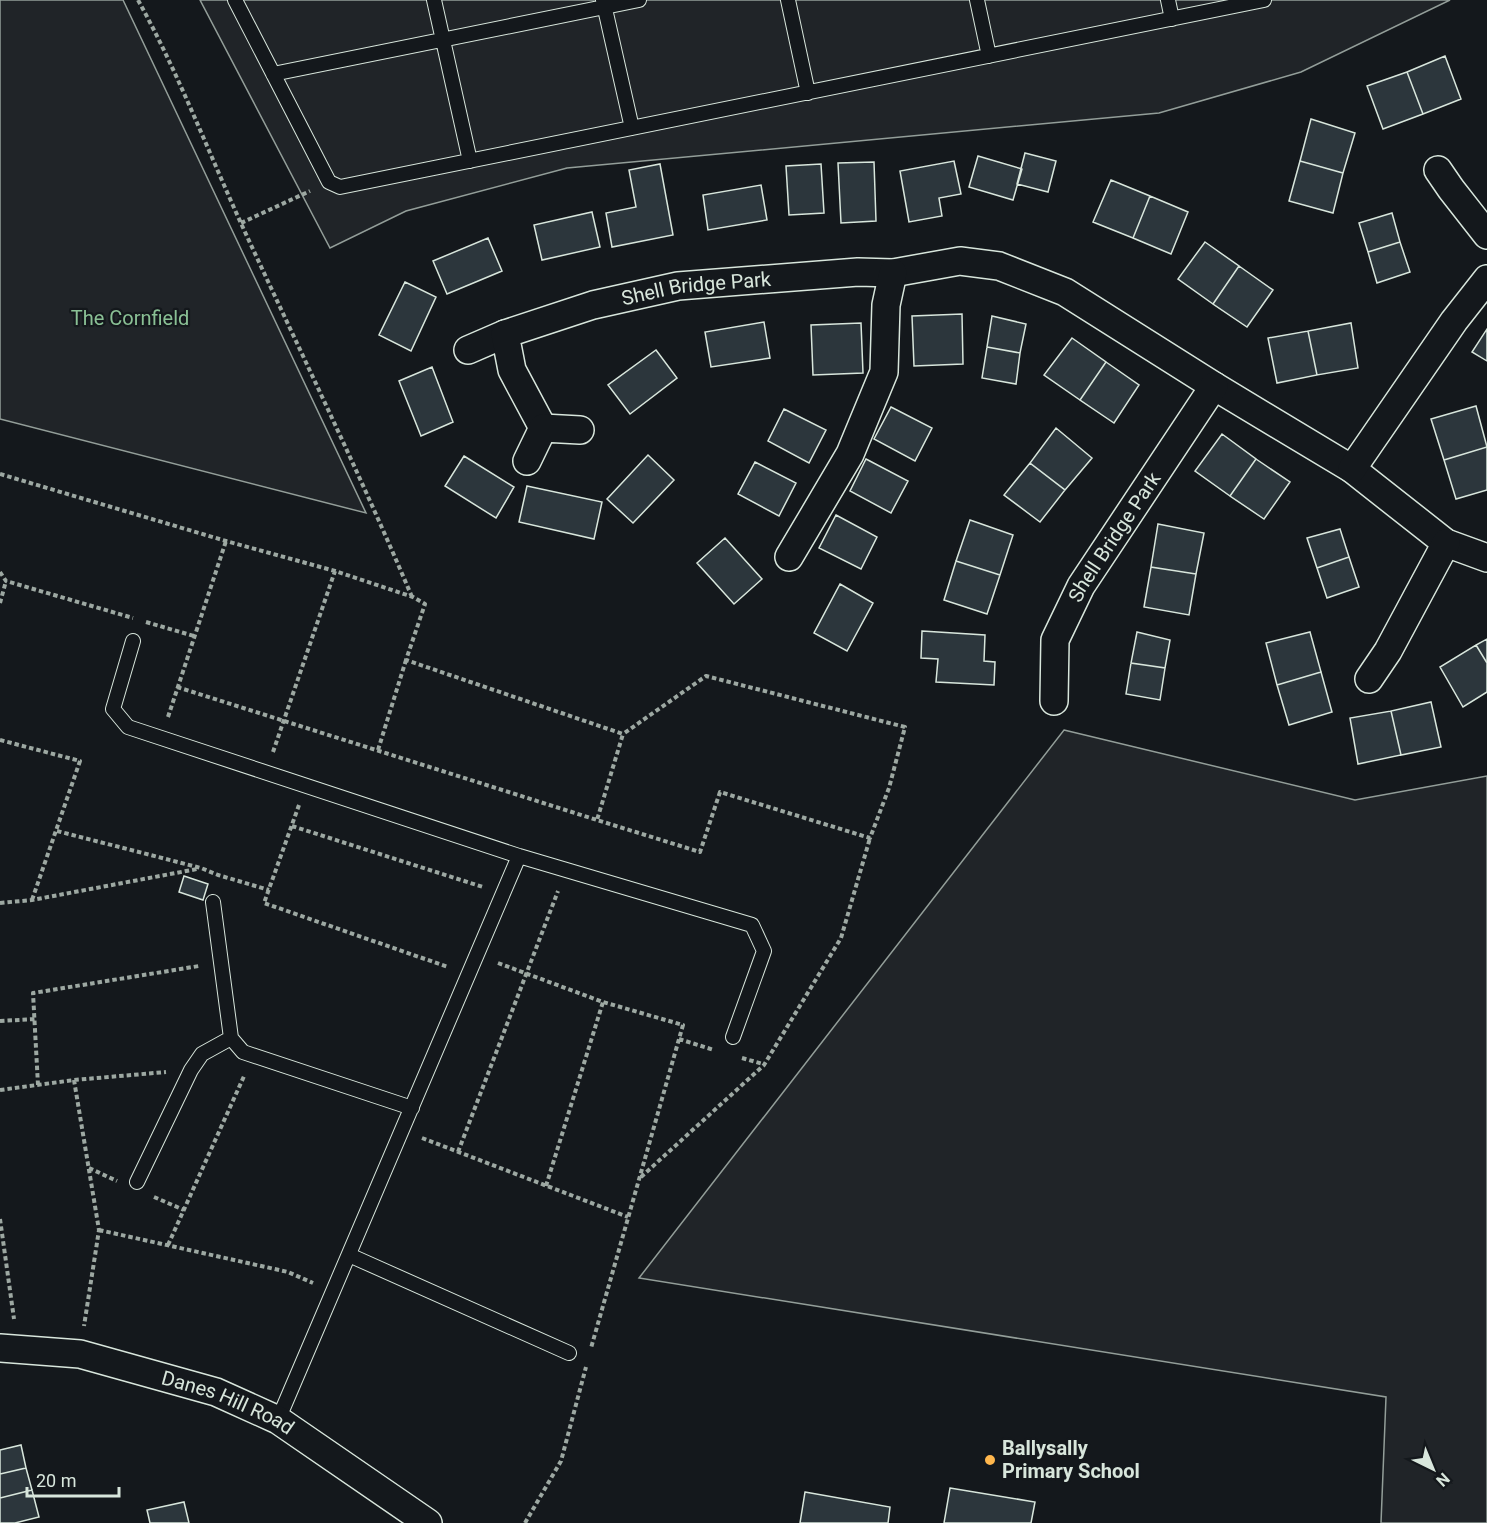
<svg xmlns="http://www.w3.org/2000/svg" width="1487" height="1523" font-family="Roboto,sans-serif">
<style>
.green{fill:#202428;stroke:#939e99;stroke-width:1.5}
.building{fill:#2c363c;stroke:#d8e6dc;stroke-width:1.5}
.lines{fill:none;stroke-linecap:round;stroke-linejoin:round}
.lane-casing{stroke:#d8e6dc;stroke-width:16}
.street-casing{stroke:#d8e6dc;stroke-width:30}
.path{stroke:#9da8a2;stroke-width:4;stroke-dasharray:4.5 3;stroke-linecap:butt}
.lane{stroke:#14181c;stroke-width:14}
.street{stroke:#14181c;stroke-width:27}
.poi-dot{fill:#ffb74d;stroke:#14181c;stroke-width:2}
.labels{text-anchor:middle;stroke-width:4.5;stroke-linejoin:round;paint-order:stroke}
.street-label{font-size:20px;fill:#d8e6dc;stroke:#14181c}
.park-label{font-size:20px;fill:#8ac095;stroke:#14181c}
.poi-label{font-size:20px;font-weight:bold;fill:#d8e6dc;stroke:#14181c;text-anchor:start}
</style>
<rect width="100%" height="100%" fill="#14181c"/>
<path class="green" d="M0,0h123l243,513 -366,-94z
M200,0h1250l-149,72 -142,41 -592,55 -161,43 -76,37z
M1064,730l291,70 132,-24v747h-106l5,-126 -747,-119z"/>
<path class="building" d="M1445,56l16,43 -38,15 -16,-42z
M1407,72l16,42 -40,15 -16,-43z
M1311,119l44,14 -12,40 -43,-12z
M1025,153l31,8 -8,31 -31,-8z
M978,156l44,13 -9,31 -44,-13z
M954,161l7,33 -22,4 3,18 -33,6 -9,-51z
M1300,161l43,12 -10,40 -44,-12z
M874,162l2,59 -35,2 -3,-60z
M660,164l13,71 -61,12 -6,-34 30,-6 -7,-37z
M821,164l3,49 -35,2 -3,-49z
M1111,180l39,16 -17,42 -40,-16z
M761,185l6,35 -59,10 -5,-35z
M1150,196l38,16 -17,42 -38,-16z
M592,212l8,35 -58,13 -8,-35z
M1392,213l8,29 -32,10 -9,-29z
M488,238l14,33 -55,23 -14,-33z
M1205,242l34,24 -26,38 -35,-25z
M1400,242l10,30 -33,11 -9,-31z
M1239,266l34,24 -26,37 -34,-23z
M405,282l31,15 -25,54 -32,-16z
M962,314l1,50 -49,2 -2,-50z
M992,316l34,8 -6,29 -33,-6z
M764,322l6,36 -59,9 -6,-35z
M861,323l2,50 -50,2 -2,-50z
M1351,323l7,45 -41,7 -9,-44z
M1487,329v32l-15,-9z
M1308,331l9,44 -40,8 -9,-45z
M1072,338l34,24 -26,38 -36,-25z
M987,347l33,6 -4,31 -34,-6z
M656,350l21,28 -47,36 -22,-29z
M1106,362l33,23 -25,38 -34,-23z
M432,367l21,55 -32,14 -22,-55z
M1476,406l11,41 -43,13 -13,-41z
M891,407l41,21 -17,33 -41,-22z
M784,409l42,21 -17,33 -41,-22z
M1056,428l36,30 -27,32 -35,-27z
M1222,434l34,25 -26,37 -35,-25z
M1487,447v43l-31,9 -12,-39z
M648,455l26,25 -41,43 -26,-24z
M464,456l50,31 -18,31 -51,-32z
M866,459l42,22 -17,32 -41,-22z
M1256,459l34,23 -26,37 -34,-23z
M755,462l41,21 -17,33 -41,-22z
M1030,463l35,27 -25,32 -36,-27z
M527,486l75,16 -8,37 -75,-17z
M836,515l41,22 -16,32 -42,-21z
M970,520l43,15 -13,40 -44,-14z
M1158,524l46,9 -8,41 -45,-7z
M1340,529l9,28 -32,11 -10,-30z
M725,538l37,41 -28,25 -37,-41z
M1349,557l10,30 -32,11 -10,-30z
M956,561l44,14 -13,39 -43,-14z
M1151,567l45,7 -7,41 -45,-8z
M840,584l33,19 -26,48 -33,-18z
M922,631l63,4 -1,26 11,1 -1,23 -58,-3 2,-23 -17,-1z
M1137,632l33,8 -5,28 -34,-5z
M1310,632l11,40 -44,13 -11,-42z
M1487,639v24l-11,-18z
M1476,645l11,18v29l-24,15 -23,-40z
M1131,663l34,5 -5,32 -34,-6z
M1321,672l11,40 -43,13 -12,-40z
M1431,702l10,45 -40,8 -10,-44z
M1391,711l10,44 -43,9 -8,-46z
M184,876l24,8 -5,16 -24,-8z
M21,1445l5,23 -26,6v-24z
M26,1468l6,22 -32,8v-24z
M950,1488l85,14 -4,21h-87z
M32,1490l7,27 -24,6h-15v-25z
M805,1492l85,15 -2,16h-88z
M184,1502l5,21h-39l-3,-13z"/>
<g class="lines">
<g class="lane-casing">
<path id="lane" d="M235,0l94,182 11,5 924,-187
M434,0l36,161
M603,0l29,128
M788,0l20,93
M977,0l12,56
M1168,0l4,19
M273,74l366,-74
M133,641l-20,68 15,18 391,129 233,69 12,26 -31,86
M213,902l18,136 12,14 169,56
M137,1182l54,-112 11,-16 29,-16
M349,1255l220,98
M278,1420l241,-564"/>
</g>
<g class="street-casing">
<g id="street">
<path d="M1438,170l13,19 36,46"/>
<path d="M468,350l37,-16"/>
<path id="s1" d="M543,428l-31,-58 -7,-36 88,-29 85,-19 180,-14 35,1 67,-12 39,5 66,26 149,94 138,83 94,74 41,15"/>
<path d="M527,461l16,-33 37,2"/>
<path d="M1352,469l102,-148 33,-42"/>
<path d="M789,557l61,-103 34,-82 2,-67 7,-32"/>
<path d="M1369,679l19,-28 58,-108"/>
<path id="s2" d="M1054,701l1,-61 26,-54 133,-200"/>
<path id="s3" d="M0,1348l80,6 136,38 62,28 150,103"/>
</g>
</g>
<path class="path" d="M138,0c41,74 71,154 107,232 56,121 115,242 167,365
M241,223l69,-32
M0,474l226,67 109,30 78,26 12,7 -19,56 217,74 -26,86 103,32 20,-60 150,46 19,-50 16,-61 -199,-51 -83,58
M0,572l6,9 127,37
M0,603l6,-22
M146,622l48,14
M177,687l420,133
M168,717l58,-176
M0,740l80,21 -48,139
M378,750l28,-90
M273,752l62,-181
M299,805l-35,98 184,64
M292,826l191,61
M57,831l144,37 17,7 51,15
M0,903l32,-3 165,-31
M498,963l105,39 80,23 -92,323
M0,1021l35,-2
M679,1039l35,11
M742,1058l21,6
M74,1080l25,150 -15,96
M38,1085l-5,-92 166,-27
M0,1090l74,-10 92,-8
M422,1138l206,79
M458,1152l100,-261
M89,1168l28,13
M641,1177l123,-112 77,-127 29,-100
M546,1186l57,-184
M154,1197l30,13
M0,1219l14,100
M99,1230l189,42 25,11
M168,1245l77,-171
M525,1523l36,-62 25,-94"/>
<use href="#lane" class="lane"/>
<use href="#street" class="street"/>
</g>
<circle class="poi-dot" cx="990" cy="1460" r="6"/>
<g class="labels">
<g class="street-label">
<text dy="7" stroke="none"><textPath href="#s1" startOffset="300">Shell Bridge Park</textPath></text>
<text dy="7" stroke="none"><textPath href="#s2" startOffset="180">Shell Bridge Park</textPath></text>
<text dy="7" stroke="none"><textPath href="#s3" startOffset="236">Danes Hill Road</textPath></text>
</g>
<g class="park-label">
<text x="130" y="325">The Cornfield</text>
</g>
<g class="poi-label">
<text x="1002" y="1455">Ballysally<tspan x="1002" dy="23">Primary School</tspan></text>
</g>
</g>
<g transform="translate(1433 1469) rotate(137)" stroke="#14181c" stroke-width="4.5" paint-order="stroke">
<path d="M0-4.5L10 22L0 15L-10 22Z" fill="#d8e6dc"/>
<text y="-9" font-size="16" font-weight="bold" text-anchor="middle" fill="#d8e6dc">N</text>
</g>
<path d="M27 1487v9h92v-9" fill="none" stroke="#d8e6dc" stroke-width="3"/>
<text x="36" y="1487" font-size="18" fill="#d8e6dc" stroke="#14181c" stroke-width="4.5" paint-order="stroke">20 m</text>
</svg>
